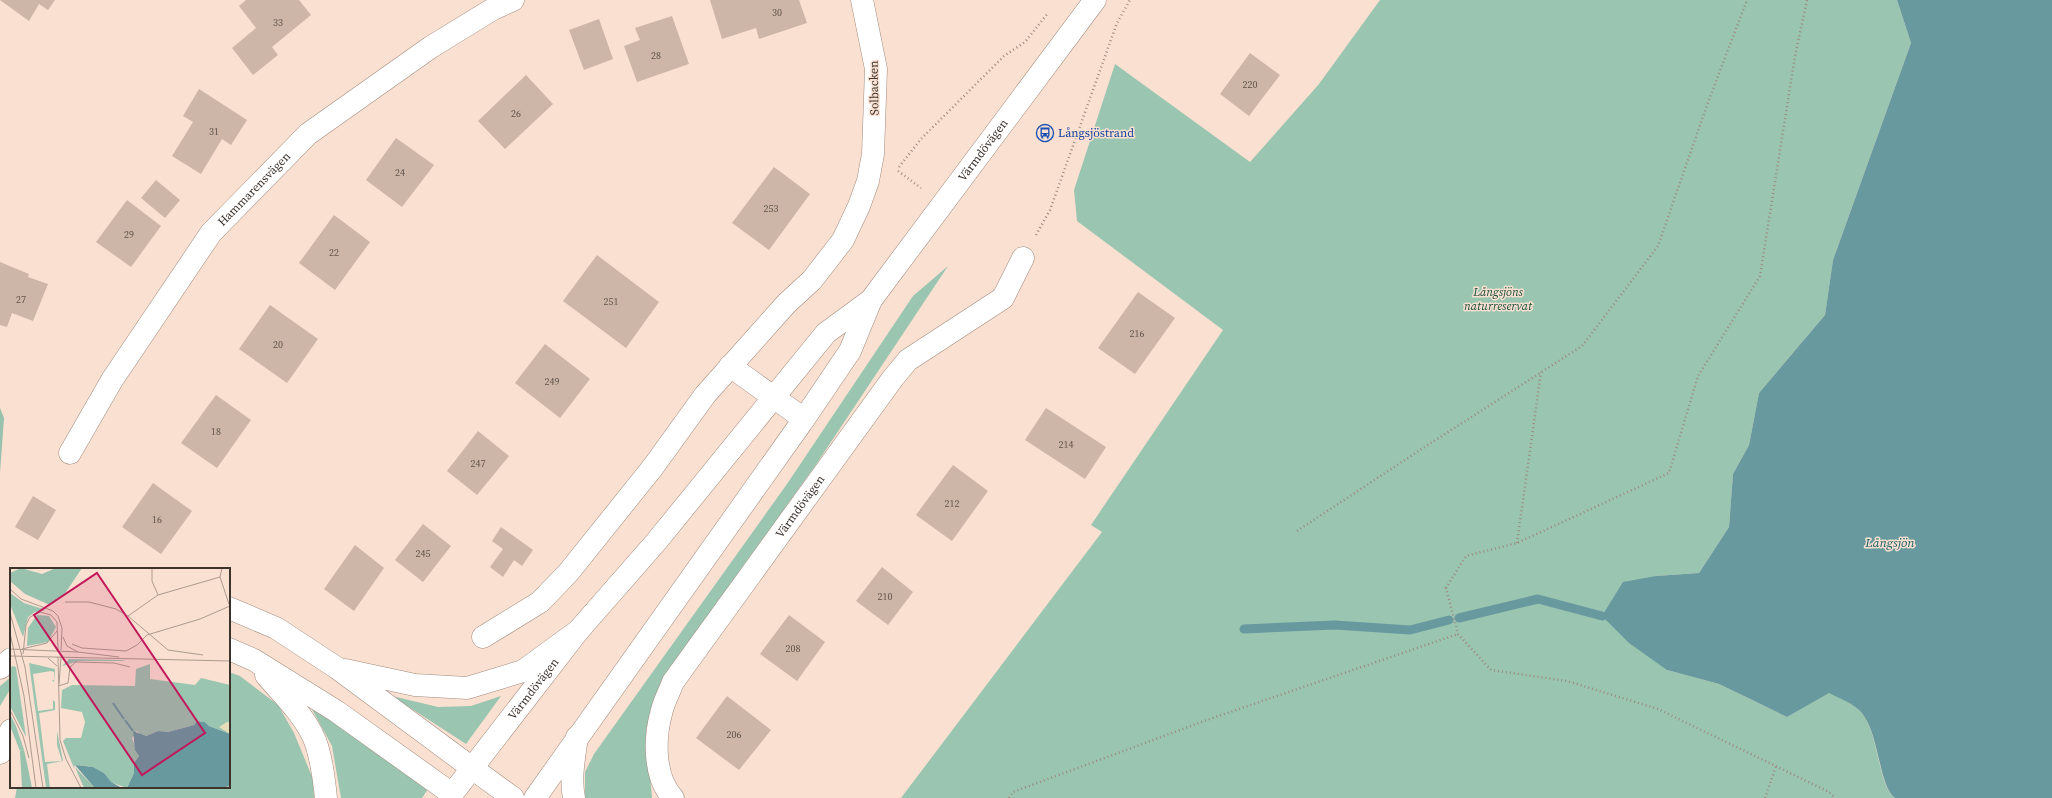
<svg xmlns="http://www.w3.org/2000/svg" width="2052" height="798" font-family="'Source Serif 4',serif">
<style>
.green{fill:#9ac5b0}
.forest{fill:#98c2ad}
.water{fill:#67999f}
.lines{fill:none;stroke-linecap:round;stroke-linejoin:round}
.stream{stroke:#67999f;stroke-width:9}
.building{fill:#cdb5a7}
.minor-casing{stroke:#a18a7d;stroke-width:23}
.secondary-casing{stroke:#a18a7d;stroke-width:23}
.motorway-casing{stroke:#a18a7d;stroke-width:23}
.path{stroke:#9c8a80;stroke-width:2.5;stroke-dasharray:1 3;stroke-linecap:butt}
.minor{stroke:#fff;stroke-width:22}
.secondary{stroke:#fff;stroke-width:22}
.motorway{stroke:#fff;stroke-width:22}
.labels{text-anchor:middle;stroke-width:3;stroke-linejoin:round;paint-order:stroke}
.number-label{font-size:10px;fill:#60544c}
.street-label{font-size:12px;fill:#3c332d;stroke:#f9e0d1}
.transit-label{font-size:12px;fill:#164399;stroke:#f9e0d1;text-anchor:start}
.park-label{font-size:12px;font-style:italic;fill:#164b37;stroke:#f9e0d1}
.water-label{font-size:13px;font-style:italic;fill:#145b62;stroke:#f9e0d1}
.inset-river{fill:none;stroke:#67999f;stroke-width:2}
.inset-road{fill:none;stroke:#ad9b8f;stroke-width:1}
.view{fill:#c2185b;fill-opacity:0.15;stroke:#c2185b;stroke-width:2}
.inset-edge{fill:none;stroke:#3c332d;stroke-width:2}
</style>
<rect width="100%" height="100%" fill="#f9e0d1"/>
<path class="green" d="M1380,0h517l14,43 -78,217 -8,55 -66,78 -10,52 -16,29 -4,53 -30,46 -43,3 11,94 52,14 68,33 42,-25c10,6 22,11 30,18 21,20 18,76 36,88h-994l201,-266 -11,-7 132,-195 -146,-109 -3,-31 41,-126 135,98 69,-78z
M948,266l-133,200 -147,205 -22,58 6,69h-67v-26l9,-18 193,-270 126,-188z
M229,672l11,4 38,29 16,28 19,46 1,19h-299l2,-11h212z
M11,677v11l-11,18v-20z
M392,696l46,11 33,-1 30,-10 -35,48z
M308,702l120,87 -6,9h-81l-9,-52z"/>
<path class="forest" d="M0,408l4,10 -4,55z"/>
<path class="water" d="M1897,0h155v798h-157c-17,-12 -15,-68 -36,-88 -8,-7 -20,-12 -30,-17l-42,24 -68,-33 -52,-14 -38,-27 -27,-27 21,-34 33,-6 43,-3 30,-46 4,-53 16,-29 10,-52 66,-78 8,-55 78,-217z"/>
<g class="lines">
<path class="stream" d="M1459,618l79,-19 64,17
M1244,629l91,-4 75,5 39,-10"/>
</g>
<path class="building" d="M0,0h55l-7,10 -9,-6 -10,17z
M246,0h53l12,15 -39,32 6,8 -25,20 -21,-27 24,-20 -17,-22z
M710,0h89l8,23 -48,16 -3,-11 -34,11z
M672,16l17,48 -52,18 -13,-36 16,-6 -5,-12z
M599,19l14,40 -29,11 -15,-40z
M1250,53l30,22 -31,41 -29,-22z
M526,75l27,29 -48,45 -27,-28z
M199,89l48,31 -16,25 -9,-6 -21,35 -29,-18 21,-34 -10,-6z
M396,138l38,27 -32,42 -36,-27z
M774,167l36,27 -41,56 -37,-27z
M156,180l24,20 -15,18 -24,-20z
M127,200l34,26 -30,41 -35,-25z
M334,215l36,27 -35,48 -36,-27z
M597,255l62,47 -33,46 -63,-47z
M0,262l29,12 -1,3 20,7 -15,37 -21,-8 -5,14 -7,-2z
M1138,292l37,26 -40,56 -37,-26z
M270,305l48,34 -31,44 -48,-34z
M545,344l45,35 -30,39 -45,-35z
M216,395l35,25 -34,48 -36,-25z
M1046,408l60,39 -21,32 -60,-39z
M478,431l31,25 -32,39 -30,-24z
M953,465l35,26 -36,50 -36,-26z
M153,483l39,28 -31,43 -39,-27z
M33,496l23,14 -18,30 -23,-13z
M423,524l28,22 -28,36 -28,-22z
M501,527l32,23 -11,16 -8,-6 -11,17 -13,-10 13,-18 -11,-8z
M355,545l29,23 -30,43 -30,-22z
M882,567l31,25 -25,33 -32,-24z
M789,615l36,27 -28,39 -37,-27z
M727,696l44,34 -32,40 -43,-32z"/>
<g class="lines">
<g class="minor-casing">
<g id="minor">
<path d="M730,366l74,53"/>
<path id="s1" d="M70,453l42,-73 99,-147 97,-99 123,-87 62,-38 20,-9"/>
<path d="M483,637l57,-35 28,-29 85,-106 52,-72 81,-91 26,-24 31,-40 16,-34 9,-25 5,-27 3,-85 -14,-69"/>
<path d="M574,798c-4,-20 0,-40 3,-61"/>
<path id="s2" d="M673,798c-19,-20 -19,-58 -12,-84 2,-11 8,-21 12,-32l220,-304 15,-18 95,-62 20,-40"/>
</g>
</g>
<g class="secondary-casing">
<g id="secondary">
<path d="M472,768l41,30"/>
<path id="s3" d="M449,798l129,-167 78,-89 170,-209 45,-33"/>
<path id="s4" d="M535,798l269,-379 46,-68 21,-51 224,-300"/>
</g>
</g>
<g class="motorway-casing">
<path id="motorway" d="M229,608l47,20 61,40 135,100
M229,649l25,11 82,51 116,83
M0,668l11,-9
M345,670l70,15 52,3 56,-17 55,-40
M266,675c16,19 35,37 46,59 9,17 12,45 14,64
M0,753l11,-23"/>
</g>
<path class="path" d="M1807,0l-12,56 -35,220 -62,100 -29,97 -152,70 -51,13 -20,32 12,46 33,36 76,11 91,28 171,83 6,6
M899,167l22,-28 83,-83 21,-14 23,-29
M898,171l23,17
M1036,235l14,-25 67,-187 13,-23
M1297,531l120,-79 165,-106 76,-100 49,-141 40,-105
M1517,543l24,-171
M1009,798l4,-6 194,-72 251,-86
M1765,798l11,-32"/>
<use href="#minor" class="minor"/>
<use href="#secondary" class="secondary"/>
<use href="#motorway" class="motorway"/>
</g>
<defs>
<g id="bus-ring" transform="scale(0.9)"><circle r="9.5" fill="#f9e0d1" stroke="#1a4fb4" stroke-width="1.5"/><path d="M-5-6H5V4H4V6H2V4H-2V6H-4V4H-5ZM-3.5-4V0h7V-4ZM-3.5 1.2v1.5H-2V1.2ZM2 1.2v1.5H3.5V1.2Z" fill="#1a4fb4"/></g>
</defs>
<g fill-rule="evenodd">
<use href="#bus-ring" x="1045" y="133"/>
</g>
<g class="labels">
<g class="number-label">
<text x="777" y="16">30</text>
<text x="278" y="26">33</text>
<text x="656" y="59">28</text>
<text x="1250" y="88">220</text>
<text x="516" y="117">26</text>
<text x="214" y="135">31</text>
<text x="400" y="176">24</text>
<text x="771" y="212">253</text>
<text x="129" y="238">29</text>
<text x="334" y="256">22</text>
<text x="21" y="303">27</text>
<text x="611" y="305">251</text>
<text x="1137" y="337">216</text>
<text x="278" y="348">20</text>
<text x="552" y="385">249</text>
<text x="216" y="435">18</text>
<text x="1066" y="448">214</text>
<text x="478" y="467">247</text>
<text x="952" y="507">212</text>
<text x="157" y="523">16</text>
<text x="423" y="557">245</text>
<text x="885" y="600">210</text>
<text x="793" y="652">208</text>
<text x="734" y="738">206</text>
</g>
<g class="street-label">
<text transform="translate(874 88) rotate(-91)" y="4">Solbacken</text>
<text dy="4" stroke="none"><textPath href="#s4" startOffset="789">Värmdövägen</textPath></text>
<text dy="4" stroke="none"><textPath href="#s1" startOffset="323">Hammarensvägen</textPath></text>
<text dy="4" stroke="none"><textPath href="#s2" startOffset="339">Värmdövägen</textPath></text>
<text dy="4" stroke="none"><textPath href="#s3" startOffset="138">Värmdövägen</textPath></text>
</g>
<g class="transit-label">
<text x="1058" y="137">Långsjöstrand</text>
</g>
<g class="park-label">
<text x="1498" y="296">Långsjöns<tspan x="1498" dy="14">naturreservat</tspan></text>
</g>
<g class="water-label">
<text x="1890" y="547">Långsjön</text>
</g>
</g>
<g transform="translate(10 568)">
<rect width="220" height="220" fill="#f9e0d1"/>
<path d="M0,25l14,10 22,7 -11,2 -7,5 -5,20 -13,-33zM27,47l12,1 7,11 -8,15 -21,4 1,-18zM59,91l53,1 4,1h-47l-17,5zM19,95l26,6 -1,13 -2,-2h2v-8l-3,-1 -18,3 5,37 15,-2v-9l2,2v8l-16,3 6,49 17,-1 -5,-16v-14l6,30 -16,3 3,24h-4l-1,-8zM140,96v15l45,6 6,-7 29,7v49l-21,-8 -4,-4 -8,-1 -3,4 -26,7 -10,-1 -12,5h-5l-4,-5 -5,7 7,18 -5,7v10l-7,15 -17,-6 -6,-9 -11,-6 -18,-2 -1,3 -11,-27 3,-3h15l4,-16 -3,-10 -21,-4 1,-18 10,-5 63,1 1,-17zM2,98l4,1 10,70 -16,-31v-36zM0,146l6,12 8,24 -4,1 -10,-25z" fill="#9ac5b0"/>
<path d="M11,0l21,6 14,-6h26l-18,27 -14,10 -25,-11 -15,-13v-8zM14,182l4,18 4,20h-10l-2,-37zM65,199l19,20 4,1h-14z" fill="#98c2ad"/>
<path d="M217,154h3v12l-11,-7z" fill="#e6dcb7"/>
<path d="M187,153l8,1 4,4 21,8v52l-9,2h-94l7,-15v-10l5,-7 -4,-6 -2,-19 13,5 12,-5 10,1 26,-7zM65,197l18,2 11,6 7,9 11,6 -28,-1z" fill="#67999f"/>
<path class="inset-river" d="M103,135l11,16M115,152l8,11"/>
<path class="inset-road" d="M142,0v13l6,14M212,0l-2,9 10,30M0,21l11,10 32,12 5,5 4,12 -1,22M55,34h24l27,7 12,7 40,34 35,5M0,45l15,54 18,121M118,48l30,-21 62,-18M0,65l14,63 12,92M53,69l4,9 11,6M62,76l10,4 44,3 11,-6 10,-10 53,-16 30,-13M0,81l68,3 41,5M12,81l25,-6 10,-12M13,86l3,-29 4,-8 10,-5 11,3 6,7 1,28M0,88l220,5M48,89l2,83 6,19 15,29M38,90l9,8M49,116l2,-27M48,118l10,-3 2,-16 6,-5 38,1 16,4M0,142l13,26 6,22"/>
<path class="view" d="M87,5l108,160 -63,42 -108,-160z"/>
<rect width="220" height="220" class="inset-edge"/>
</g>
</svg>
